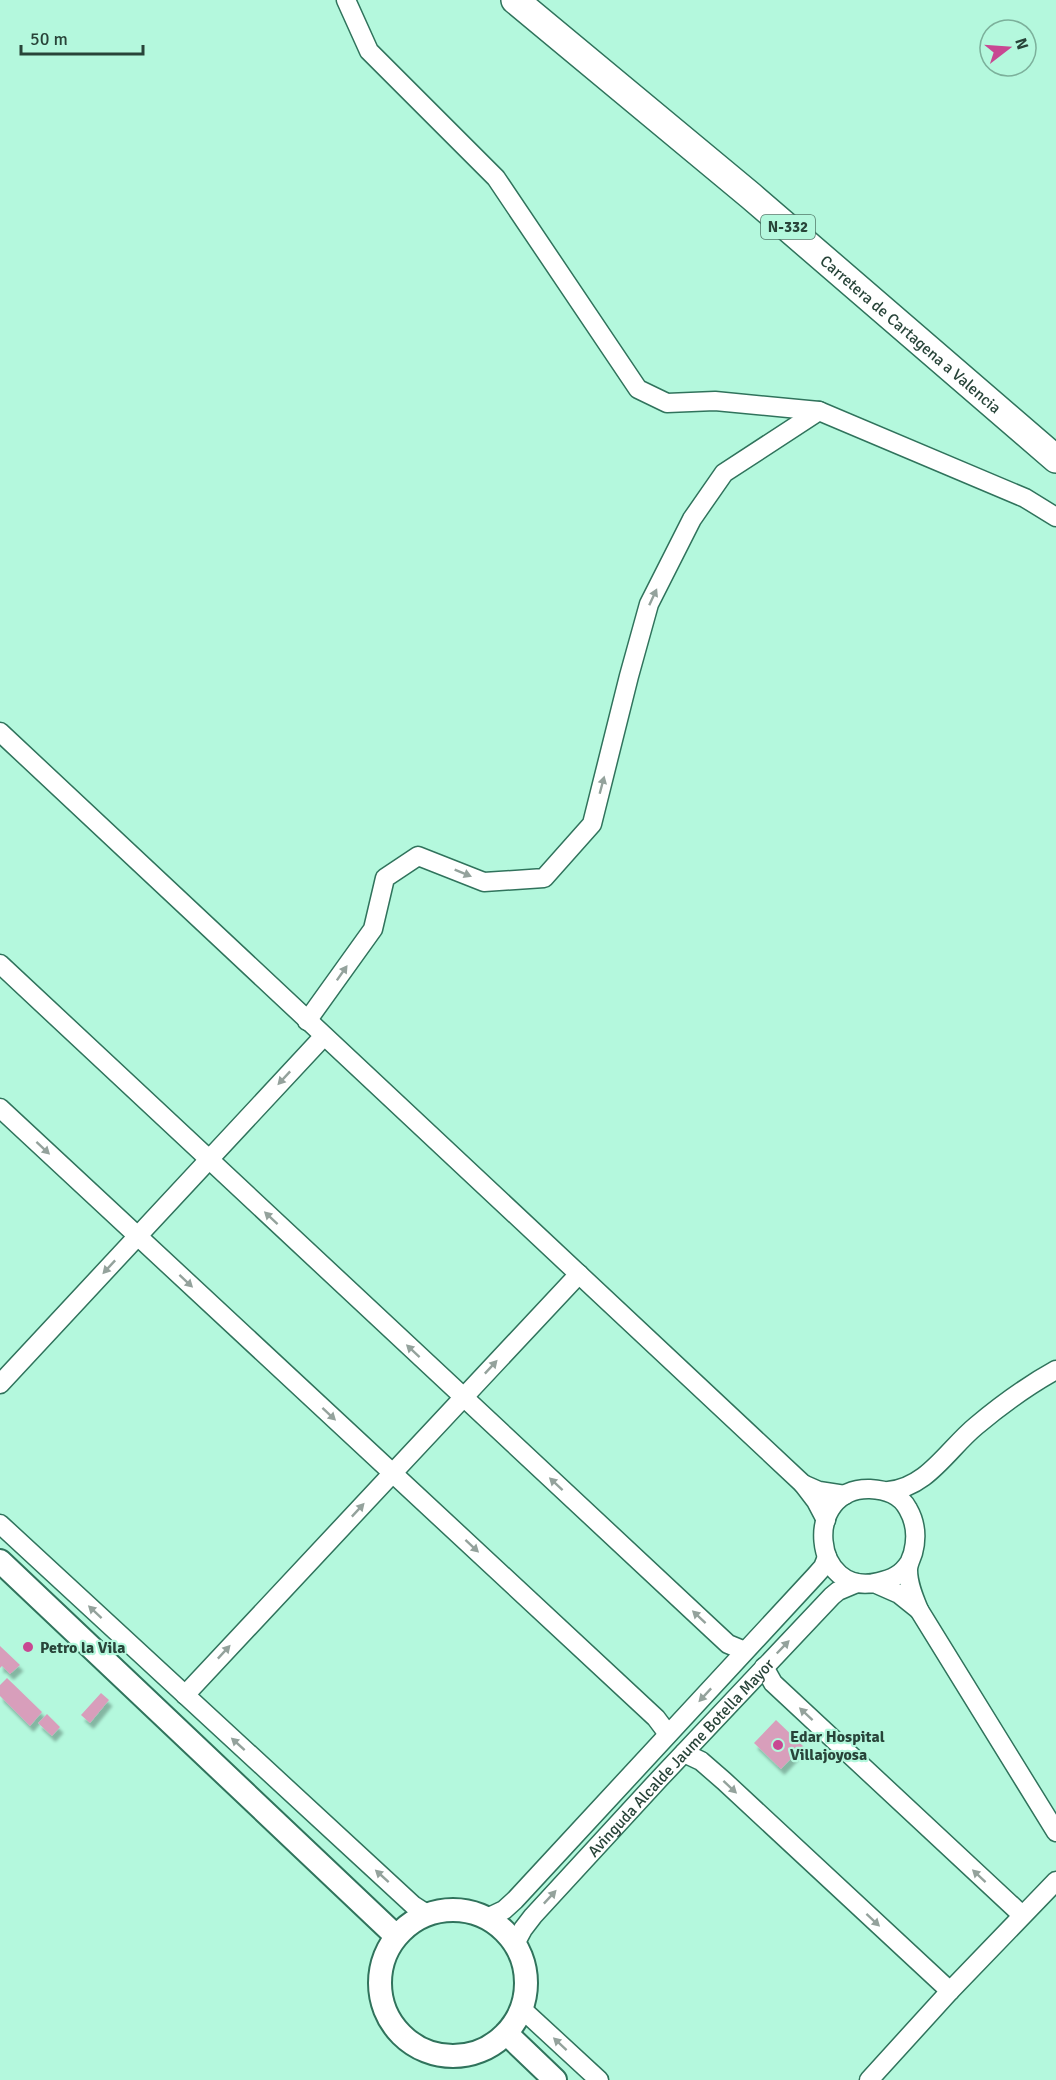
<svg xmlns="http://www.w3.org/2000/svg" width="1056" height="2080" font-family="Signika,sans-serif">
<style>
.building{fill:#d89ebb;filter:url(#shadow)}
.lines{fill:none;stroke-linecap:round;stroke-linejoin:round}
.minor-casing{stroke:#30735c;stroke-width:21}
.major-casing{stroke:#30735c;stroke-width:26}
.highway-casing{stroke:#30735c;stroke-width:30}
.minor{stroke:#fff;stroke-width:18}
.major{stroke:#fff;stroke-width:22}
.highway{stroke:#fff;stroke-width:27}
.oneway{fill:#94a29c}
.poi-dot{fill:#c84892;stroke:#b4f8dd;stroke-width:2}
.labels{text-anchor:middle;stroke-width:4.5;stroke-linejoin:round;paint-order:stroke}
.shield{fill:#b4f8dd;stroke:#527a6a;stroke-width:1.5}
.shield-label{font-size:15px;font-weight:bold;fill:#284439}
.street-label{font-size:16px;fill:#284439;stroke:#b4f8dd}
.poi-label{font-size:16px;font-weight:bold;fill:#284439;stroke:#b4f8dd;text-anchor:start}
</style>
<defs>
<filter id="shadow"><feDropShadow dx="3.5" dy="6" stdDeviation="1.5" flood-color="#0004"/></filter>
</defs>
<rect width="100%" height="100%" fill="#b4f8dd"/>
<path class="building" d="M0,1646l20,19 -10,9 -8,-8 -2,2z
M7,1678l35,34 -12,14 -30,-30v-11z
M101,1693l8,7 -19,23 -9,-8z
M47,1714l13,13 -8,9 -14,-13z
M776,1720l27,26 -22,23 -27,-26z"/>
<g class="lines">
<g class="minor-casing">
<g id="minor">
<path d="M346,0l23,51 127,127 142,211 29,14 48,-2 104,10 206,87 31,19"/>
<path d="M0,732l803,752"/>
<path d="M0,964l714,667 14,13 17,7"/>
<path d="M307,1021l66,-92 12,-51 33,-22 66,26 60,-4 48,-54 37,-148 20,-72 43,-85 32,-46 95,-62"/>
<path d="M0,1108l656,610 12,16"/>
<path d="M0,1384l324,-348"/>
<path d="M888,1491c39,-3 60,-42 88,-65 25,-21 51,-40 80,-56"/>
<path d="M826,1520l-10,-19 -13,-17 16,7 26,4"/>
<path d="M0,1524l413,381 14,9"/>
<path d="M874,1583l25,11 20,16c-5,-12 -11,-26 -11,-40 0,-6 3,-11 5,-17 4,-15 3,-30 -5,-44 -8,-15 -22,-19 -38,-20 -68,-2 -59,110 9,93 13,-3 22,-7 30,-19"/>
<path d="M919,1610l137,222"/>
<path d="M764,1667l9,16 249,232"/>
<path d="M185,1695l394,-421"/>
<path d="M684,1753l17,8 23,20 226,210"/>
<path d="M487,1918l17,-8 11,-10 300,-324 8,-9 4,-10"/>
<path id="s1" d="M515,1944l8,-15 10,-13 128,-139 171,-181 6,-5 19,-8"/>
<path d="M522,2009l77,71"/>
<path d="M869,2080l81,-89 106,-110"/>
</g>
</g>
<g class="major-casing">
<path id="major" d="M0,1561l396,375
M380 1983a73 73 0 1 1 146 0a73 73 0 1 1-146 0Z
M506,2033l49,47"/>
</g>
<g class="highway-casing">
<g id="highway">
<path id="s2" d="M515,0l236,196 305,263"/>
</g>
</g>
<use href="#minor" class="minor"/>
<use href="#major" class="major"/>
<use href="#highway" class="highway"/>
</g>
<defs><path id="oneway-solid" d="M-6-.8H1V-3.2L6.5 0L1 3.2V.8H-6Z" transform="scale(1.5)"/></defs>
<g class="oneway">
<use href="#oneway-solid" transform="translate(653 597) rotate(-65)"/>
<use href="#oneway-solid" transform="translate(602 785) rotate(-75)"/>
<use href="#oneway-solid" transform="translate(463 873) rotate(22)"/>
<use href="#oneway-solid" transform="translate(342 973) rotate(-55)"/>
<use href="#oneway-solid" transform="translate(284 1078) rotate(133)"/>
<use href="#oneway-solid" transform="translate(43 1148) rotate(43)"/>
<use href="#oneway-solid" transform="translate(271 1218) rotate(-137)"/>
<use href="#oneway-solid" transform="translate(109 1267) rotate(133)"/>
<use href="#oneway-solid" transform="translate(186 1281) rotate(43)"/>
<use href="#oneway-solid" transform="translate(413 1351) rotate(-137)"/>
<use href="#oneway-solid" transform="translate(491 1367) rotate(-47)"/>
<use href="#oneway-solid" transform="translate(329 1414) rotate(43)"/>
<use href="#oneway-solid" transform="translate(556 1484) rotate(-137)"/>
<use href="#oneway-solid" transform="translate(358 1510) rotate(-47)"/>
<use href="#oneway-solid" transform="translate(472 1546) rotate(43)"/>
<use href="#oneway-solid" transform="translate(95 1612) rotate(-137)"/>
<use href="#oneway-solid" transform="translate(699 1617) rotate(-137)"/>
<use href="#oneway-solid" transform="translate(783 1647) rotate(-46)"/>
<use href="#oneway-solid" transform="translate(224 1652) rotate(-47)"/>
<use href="#oneway-solid" transform="translate(705 1695) rotate(133)"/>
<use href="#oneway-solid" transform="translate(806 1714) rotate(-137)"/>
<use href="#oneway-solid" transform="translate(238 1744) rotate(-138)"/>
<use href="#oneway-solid" transform="translate(730 1787) rotate(43)"/>
<use href="#oneway-solid" transform="translate(382 1876) rotate(-138)"/>
<use href="#oneway-solid" transform="translate(979 1876) rotate(-137)"/>
<use href="#oneway-solid" transform="translate(550 1897) rotate(-47)"/>
<use href="#oneway-solid" transform="translate(873 1920) rotate(43)"/>
<use href="#oneway-solid" transform="translate(560 2044) rotate(-137)"/>
</g>
<g class="poi-dot">
<circle cx="28" cy="1647" r="6"/>
<circle cx="778" cy="1745" r="6"/>
</g>
<g class="labels">
<rect class="shield" x="761" y="215" width="54" height="24" rx="4.5"/>
<g class="shield-label">
<text x="788" y="232">N-332</text>
</g>
<g class="street-label">
<text dy="6" stroke="none"><textPath href="#s2" startOffset="518">Carretera de Cartagena a Valencia</textPath></text>
<text dy="6" stroke="none"><textPath href="#s1" startOffset="250">Avinguda Alcalde Jaume Botella Mayor</textPath></text>
</g>
<g class="poi-label">
<text x="40" y="1653">Petro la Vila</text>
<text x="790" y="1742">Edar Hospital<tspan x="790" dy="18">Villajoyosa</tspan></text>
</g>
</g>
<g transform="translate(1008 48) rotate(73)"><circle r="28" fill="#b4f8dd" stroke="#7cb09b" stroke-width="1.5"/>
<path d="M0-4.5L10 22L0 15L-10 22Z" fill="#c84892"/>
<text y="-9" font-size="16" font-weight="bold" text-anchor="middle" fill="#284439">N</text>
</g>
<path d="M21 45v9h122v-9" fill="none" stroke="#284439" stroke-width="3"/>
<text x="30" y="45" font-size="18" fill="#284439" stroke="#b4f8dd" stroke-width="4.5" paint-order="stroke">50 m</text>
</svg>
